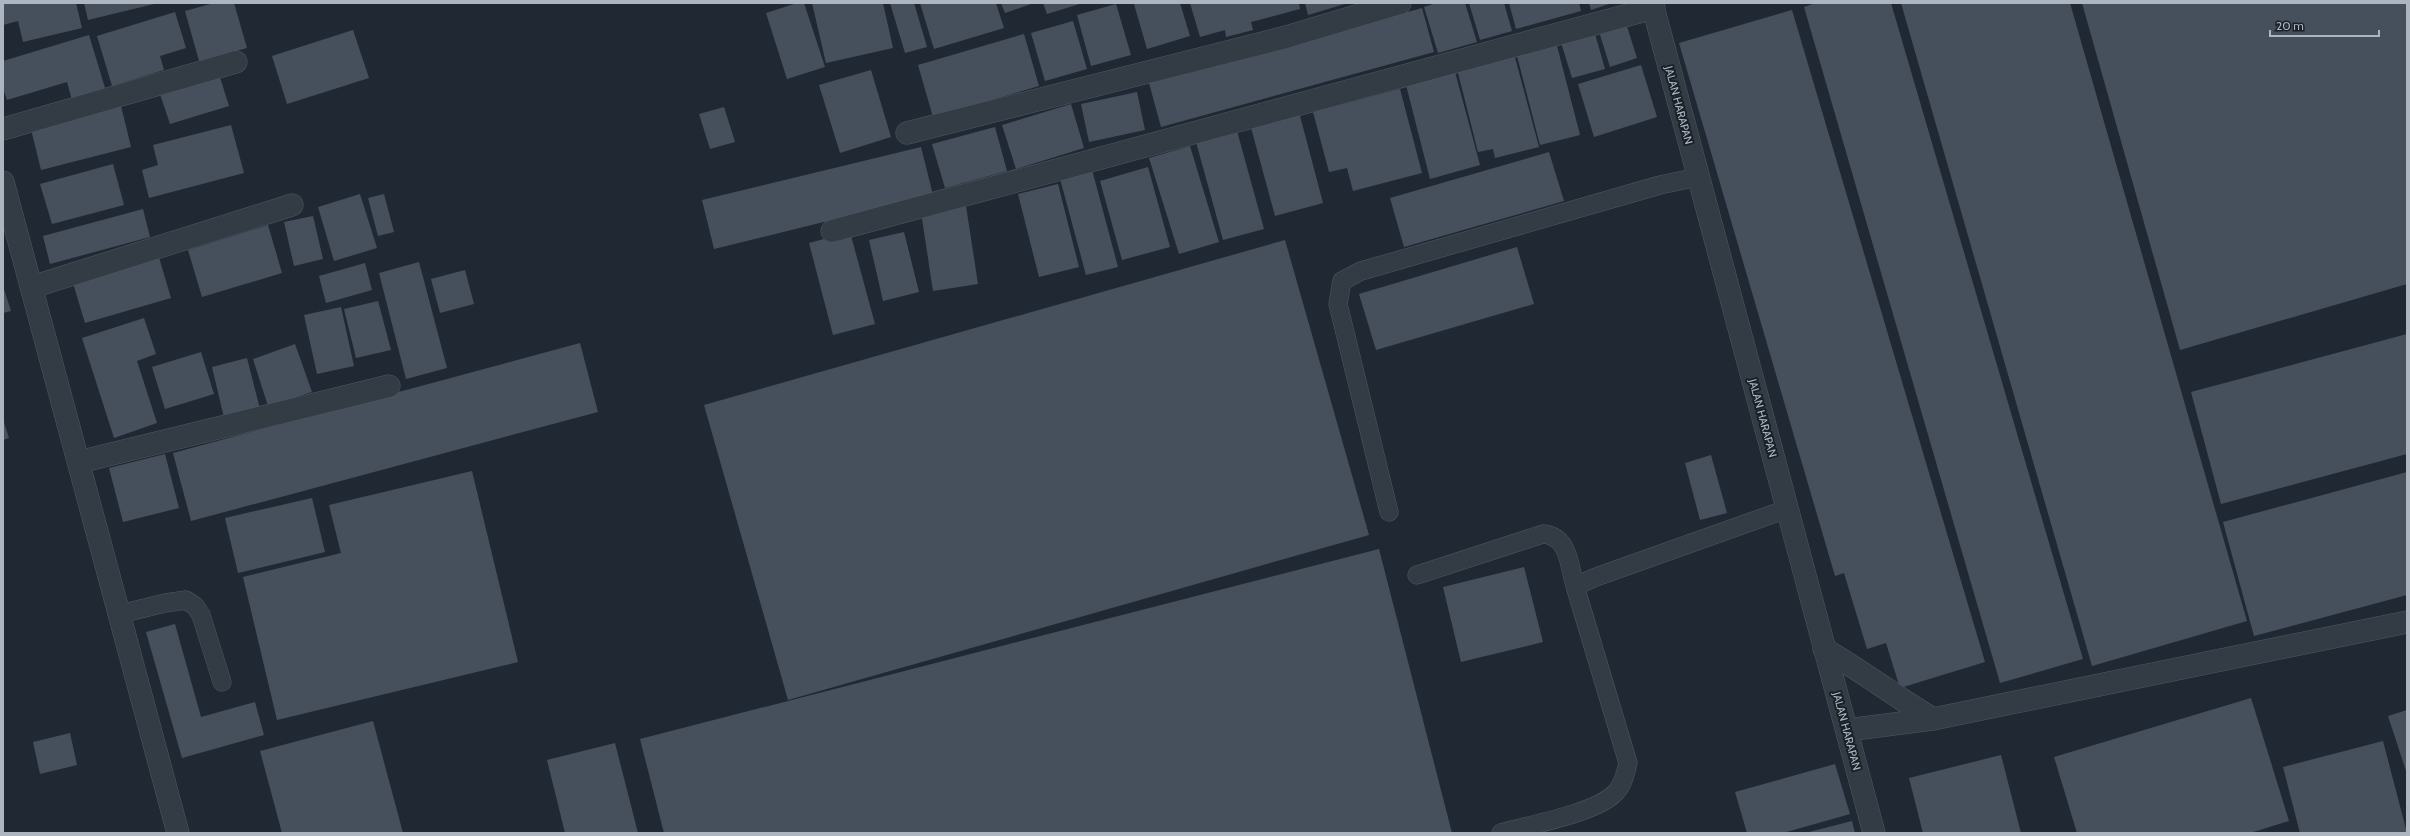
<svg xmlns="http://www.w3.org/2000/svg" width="2410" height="836" font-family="Cabin,sans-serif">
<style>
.building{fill:#46505d}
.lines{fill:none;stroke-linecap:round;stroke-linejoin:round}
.lane-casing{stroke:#505862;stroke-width:19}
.street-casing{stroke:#505862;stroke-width:23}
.lane{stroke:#333b44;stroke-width:18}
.street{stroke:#333b44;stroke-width:22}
.labels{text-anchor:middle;stroke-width:4;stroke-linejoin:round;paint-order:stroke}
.street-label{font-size:11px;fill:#adb5c1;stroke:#192028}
</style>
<rect width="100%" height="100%" fill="#202933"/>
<path class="building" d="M3,3h73l6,25 -59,14 -5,-21 -15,4z
M84,3h70v1l-66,16z
M214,3h20l13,45 -48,13 -14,-50z
M797,3h7l21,64 -38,12 -21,-66z
M812,3h71l10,45 -67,15z
M890,3h24l13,44 -22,6z
M920,3h76l8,25 -70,21z
M1001,3h33l-29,10z
M1043,3h40l-36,11z
M1180,3l10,33 -43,13 -13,-45z
M1190,3h109l1,6 -49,13 2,8 -27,7 -1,-7 -25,7z
M1305,3h43l-40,12z
M1436,3h29l12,39 -39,11 -14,-46z
M1469,3h35l8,28 -32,9z
M1509,3h70l2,8 -65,18z
M1589,3h23l-21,7z
M1816,3h75l192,656 -83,24 -196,-676z
M1901,3h169l177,618 -155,45z
M2082,3h325v281l-227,66z
M1116,4l15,51 -40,11 -14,-51z
M1422,8l12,44 -273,75 -12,-44z
M1792,10l193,652 -85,26 -14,-45 -19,6 -23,-76 -9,3 -156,-533z
M175,12l11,36 -26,8 4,14 -52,16 -15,-50z
M1624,17l13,41 -27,9 -13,-42z
M1073,21l14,48 -42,12 -14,-48z
M1593,27l12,42 -33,9 -13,-42z
M353,30l16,48 -82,26 -15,-48z
M1024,34l15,52 -106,31 -15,-52z
M89,35l17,56 -34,9 -5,-18 -60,18 -4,-12v-27z
M1555,38l25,97 -40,10 -25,-97z
M1513,50l26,97 -44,11 -2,-9 -15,3 -22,-87z
M1641,65l16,52 -63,20 -16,-53z
M871,70l20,67 -51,16 -21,-68z
M1455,72l25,93 -50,14 -24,-94z
M219,74l10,32 -59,18 -10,-30z
M1400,89l22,84 -69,18 -6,-23 -18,4 -16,-60z
M1137,92l8,38 -56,12 -8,-38z
M1071,104l13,44 -68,21 -14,-44z
M121,106l10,41 -90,23 -10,-41z
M724,107l11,35 -25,7 -11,-35z
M1299,112l24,91 -48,13 -25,-92z
M231,125l13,48 -95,25 -7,-28 16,-5 -5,-20z
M995,127l12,44 -62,17 -13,-44z
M1237,131l27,98 -41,11 -27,-98z
M1190,146l29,96 -40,12 -30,-96z
M921,147l12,48 -219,54 -12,-49z
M1549,152l15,49 -160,46 -14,-49z
M113,164l11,41 -72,19 -12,-40z
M1091,166l27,101 -32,8 -27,-100z
M1148,167l22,80 -48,13 -22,-79z
M1058,184l21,83 -40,10 -21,-83z
M360,194l17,54 -43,13 -16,-54z
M384,194l10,38 -16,4 -10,-38z
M966,206l12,78 -45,7 -12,-79z
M143,209l7,28 -100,27 -7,-28z
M313,216l10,43 -29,7 -10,-44z
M268,225l14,48 -80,24 -14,-47z
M850,232l25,92 -42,11 -24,-92z
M904,232l15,60 -36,9 -14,-61z
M1285,240l84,295 -581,165 -84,-295z
M1517,247l17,57 -158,46 -17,-56z
M158,254l13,44 -86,25 -13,-43z
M419,262l28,106 -41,11 -27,-106z
M365,263l7,27 -46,13 -7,-27z
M465,270l9,34 -34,9 -9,-34z
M3,286l8,25 -8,2z
M378,301l13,49 -35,8 -12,-49z
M341,307l13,59 -37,8 -13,-59z
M144,318l12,36 -19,7 20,62 -43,15 -32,-100z
M2407,334v120l-186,50 -30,-112z
M580,343l18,69 -407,109 -18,-68z
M295,344l17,48 -44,14 -15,-47z
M201,352l13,42 -49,15 -13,-42z
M247,358l14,55 -36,9 -13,-55z
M3,419l6,19 -6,2z
M165,454l14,54 -56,14 -14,-54z
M1711,455l16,58 -27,7 -15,-57z
M472,471l46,191 -241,58 -34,-143 98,-24 -12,-48z
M2407,472v123l-153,41 -31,-114z
M312,498l13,54 -87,21 -13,-55z
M1379,549l73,284h-788l-24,-94z
M1524,567l19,75 -82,20 -18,-75z
M175,624l26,93 54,-15 9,33 -82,23 -36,-126z
M2251,698l38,123 -39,12h-173l-23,-76z
M2407,710v64l-19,-58z
M373,721l30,112h-121l-22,-82z
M70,733l7,32 -37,9 -7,-32z
M2383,741l24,92h-107l-17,-66z
M615,743l23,90h-73l-18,-73z
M2001,755l20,78h-98l-14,-55z
M1835,764l15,50 -67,19h-36l-12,-41z
M1852,821l3,12h-46v-1z"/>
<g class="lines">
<g class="lane-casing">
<path id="lane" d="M1389,512l-51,-208 4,-23 19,-10 299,-86 38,-8
M1417,575l126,-41c26,2 26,31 32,52
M120,614l45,-11 21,-3 9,6 6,9 21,67
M1501,833c28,-8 94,-20 113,-39 9,-8 11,-20 14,-31l-53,-177 21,-9 191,-68"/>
</g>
<g class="street-casing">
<path id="street" d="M1652,3l222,830
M3,129l233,-67
M907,133l379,-96 114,-34
M3,182l175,651
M832,231l822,-223
M32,287l260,-82
M79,462l310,-76
M1824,649c38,22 72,48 109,70
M1847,730l86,-11 474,-97"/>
</g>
<use href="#lane" class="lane"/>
<use href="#street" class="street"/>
</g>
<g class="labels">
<g class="street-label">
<text transform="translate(1679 105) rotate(75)" y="4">JALAN HARAPAN</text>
<text transform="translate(1763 418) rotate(75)" y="4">JALAN HARAPAN</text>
<text transform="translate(1847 731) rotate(75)" y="4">JALAN HARAPAN</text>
</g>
</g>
<rect width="2410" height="836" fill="none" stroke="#adb5c1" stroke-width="8"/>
<path d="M2270 30v6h109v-6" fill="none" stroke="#adb5c1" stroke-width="2"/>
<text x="2276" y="30" font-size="12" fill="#adb5c1" stroke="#192028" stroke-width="3" paint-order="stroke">20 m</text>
</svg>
